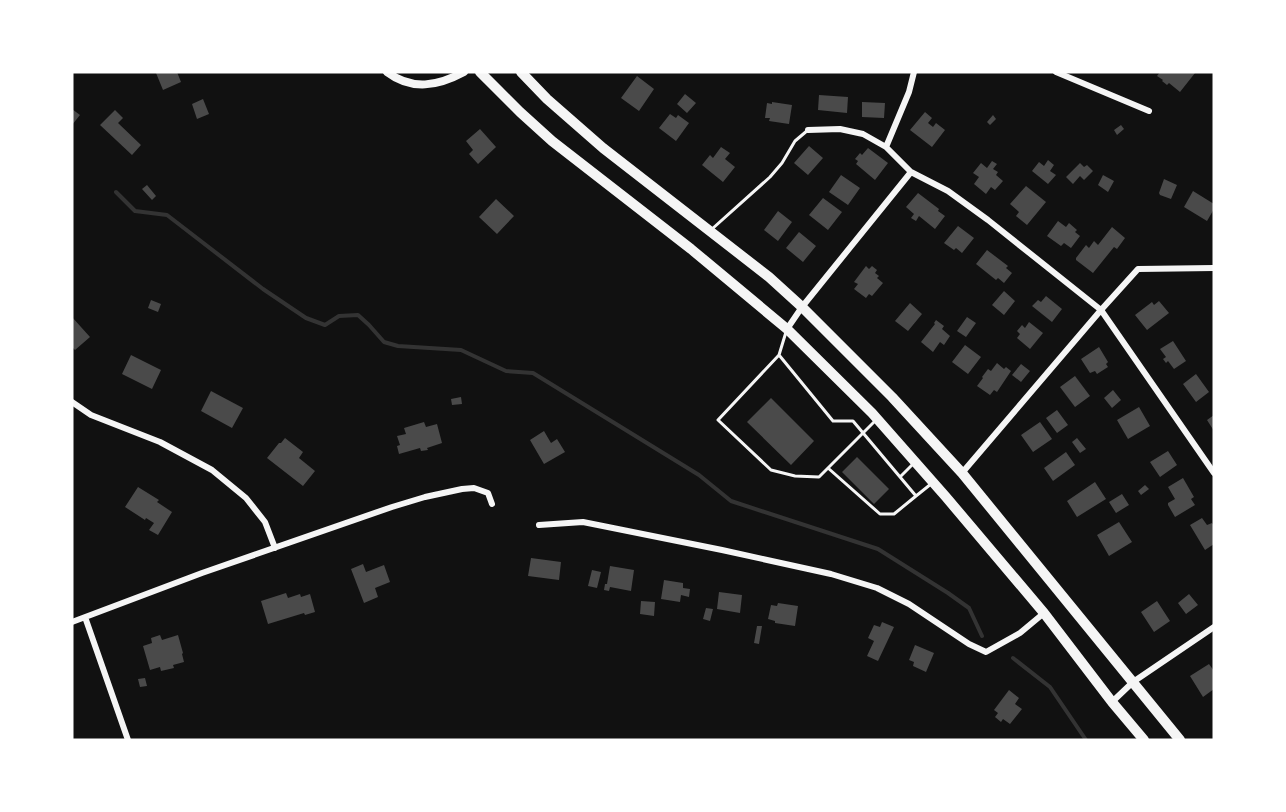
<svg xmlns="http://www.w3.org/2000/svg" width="1286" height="812" font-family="'Nunito Sans',sans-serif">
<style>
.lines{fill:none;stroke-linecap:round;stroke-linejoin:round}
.stream{stroke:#333;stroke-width:4}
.building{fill:#4a4a4a}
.service{stroke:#f5f5f5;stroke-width:3}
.minor{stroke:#f5f5f5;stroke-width:6}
.secondary{stroke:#f5f5f5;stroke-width:8}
.trunk{stroke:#f5f5f5;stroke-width:10}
</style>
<rect width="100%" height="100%" fill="#111"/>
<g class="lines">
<path class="stream" d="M116,192l19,19 32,4 96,74 43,29 19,7 14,-9 19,-1 11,10 15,17 14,4 63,4 45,21 27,2 166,102 32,26 147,48 70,44 21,15 13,28
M1013,658l37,29 36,53"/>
</g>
<path class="building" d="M157,72h20l4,10 -18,8 -7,-17z
M1160,72h33l2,1 -15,19 -11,-9 -2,2 -5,-4 1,-1 -6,-4z
M637,76l17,13 -15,22 -18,-13z
M685,94l11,9 -9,10 -10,-9z
M819,95l29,2 -1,16 -29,-3z
M203,99l6,15 -12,5 -5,-15z
M772,102l20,3 -3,19 -20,-3 1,-3h-5l2,-15 5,1z
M862,102l23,1 -1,15 -22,-1z
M72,109l8,6 -8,10z
M115,110l8,8 -5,5 23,22 -9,10 -32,-30z
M925,112l7,6 -4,5 5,4 3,-4 9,7 -13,17 -22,-17z
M670,114l6,4 2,-3 11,8 -13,18 -17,-13z
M993,115l3,4 -6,6 -3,-3z
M1121,125l3,4 -7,6 -3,-5z
M480,129l16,18 -18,17 -9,-10 4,-4 -7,-9z
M809,146l14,12 -15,17 -14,-12z
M721,147l9,6 -5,6 10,8 -12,15 -21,-17 8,-10 3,3z
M868,148l20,15 -13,17 -19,-16 2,-3 -3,-2 5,-6 2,2z
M1048,160l6,5 -4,6 6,4 -8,9 -16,-13 7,-9 5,4z
M992,161l5,3 -4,5 5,3 -2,3 7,6 -8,9 -4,-3 -5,7 -12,-10 5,-7 -6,-4 8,-10 6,5z
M1080,163l4,4 3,-2 6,6 -9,9 -4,-4 -7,8 -7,-7z
M841,175l19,13 -12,17 -19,-13z
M1103,175l11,6 -6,11 -10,-7z
M1164,179l13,6 -6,14 -11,-4 -1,-2z
M147,185l9,11 -4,4 -10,-11z
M1026,186l20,16 -19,23 -11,-9 3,-4 -9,-8z
M1193,191l21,13v5l-7,12 -23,-14z
M918,193l21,16 -1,2 7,5 -10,13 -16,-13 -3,5 -5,-3 3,-4 -8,-7z
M823,198l19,14 -14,18 -19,-15z
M496,199l18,17 -17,18 -18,-17z
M778,211l14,11 -14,19 -14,-11z
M1058,221l8,6 3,-4 8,7 -2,2 5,4 -9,12 -7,-5 -3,3 -14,-10z
M958,226l16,12 -12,15 -6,-5 -2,2 -10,-7z
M1112,227l13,11 -8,11 -3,-2 -21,26 -17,-13v-2l10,-13 3,3 5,-7 4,4z
M799,232l17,14 -13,16 -17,-14z
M987,250l21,16 -2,2 6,5 -8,10 -6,-5 -2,2 -20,-16z
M866,266l3,3 3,-3 5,4 -2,3 4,3 -2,2 6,5 -11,13 -3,-2 -3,4 -12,-9 4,-5 -4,-2z
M1004,291l11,10 -11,14 -12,-10z
M1046,296l16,13 -10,13 -20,-16 6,-6 3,2z
M151,300l10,4 -3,8 -10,-4z
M1159,301l10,12 -22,17 -12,-15 17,-13 2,3z
M910,303l12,11 -14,17 -13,-10z
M72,317l18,20 -15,13 -3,-3z
M967,317l9,6 -10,14 -9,-6z
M936,320l8,6 -2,3 8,7 -6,9 -4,-3 -7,10 -12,-10 14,-18 -1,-1z
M1029,322l14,11 -13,16 -13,-11 3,-4 -3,-3 5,-6 3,3z
M1173,341l13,20 -12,8 -6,-8 -2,2 -3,-4 3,-2 -6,-8z
M965,345l16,12 -13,17 -16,-12z
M1099,347l9,15 -2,2 2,3 -11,7 -2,-3 -5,2 -9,-14z
M131,355l30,15 -9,19 -30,-15z
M997,363l7,6 2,-2 5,4 -14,21 -3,-2 -4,5 -13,-9 6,-8 -1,-1 6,-8 3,2z
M1021,364l9,7 -9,11 -9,-7z
M1196,374l13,18 -13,10 -13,-18z
M1075,376l15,20 -15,11 -15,-20z
M1113,390l8,10 -9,8 -8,-10z
M211,391l32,17 -11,20 -31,-17z
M461,397l1,7 -10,1 -1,-6z
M771,398l43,43 -23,24 -44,-43z
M1139,407l11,19 -22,13 -11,-19z
M1057,410l11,15 -11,8 -11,-15z
M1214,415v16l-7,-11z
M424,422l2,5 11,-3 5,19 -15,5 1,2 -7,1 -1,-3 -21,6 -2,-8 3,-1 -3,-9 9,-2 -2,-6z
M1040,422l12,17 -19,13 -12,-17z
M544,431l7,12 6,-4 8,13 -21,12 -14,-24z
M285,438l18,14 -4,6 16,13 -12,15 -36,-28 12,-15h2z
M1077,438l9,11 -6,4 -8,-11z
M1168,451l9,14 -17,12 -10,-15z
M1066,452l9,13 -22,16 -9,-13z
M857,457l32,32 -15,15 -32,-32z
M1183,478l11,19 -3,2 4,6 -20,12 -7,-12v-2l7,-4 -7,-12z
M1095,482l11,17 -29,18 -10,-16z
M1145,485l4,4 -8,6 -3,-4z
M138,487l21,13 -2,2 15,10 -14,23 -9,-5 5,-7 -8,-5 -1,2 -20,-13z
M1122,494l7,11 -13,8 -7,-11z
M1202,518l5,7 5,-2 2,3v18l-9,6 -15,-25z
M1119,522l13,20 -23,14 -12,-21z
M531,558l30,4 -2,18 -31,-4z
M363,564l3,8 18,-7 6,17 -15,6 3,9 -14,6 -13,-34z
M610,566l24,4 -3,21 -21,-4 -1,4 -5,-1 1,-6h2z
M592,570l9,2 -4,16 -9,-2z
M664,580l19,3v5l7,1 -1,8 -8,-2 -1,7 -19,-3z
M719,592l23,3 -2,18 -23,-4z
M286,593l2,5 12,-4 1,3 9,-3 5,18 -10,3 -1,-2 -36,11 -7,-23z
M1189,594l9,11 -12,9 -8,-11z
M641,601l14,1 -1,14 -14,-2z
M1157,601l13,20 -16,11 -13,-20z
M778,603l20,3 -3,20 -20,-3v-2l-7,-2 3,-14 6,1z
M706,608l7,1 -3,12 -7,-2z
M882,622l12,5 -16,34 -11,-5 7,-15 -6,-3 6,-13 6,2z
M757,626h5l-3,18 -5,-1z
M160,635l2,5 16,-5 5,18 -1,1 2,8 -11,3 1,3 -13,3 -1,-4 -10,3 -7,-24 9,-3 -1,-5z
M915,645l19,8 -8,19 -13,-6 1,-4 -5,-2z
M1209,664l5,7v18l-11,8 -13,-21z
M145,678l2,8 -7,1 -2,-8z
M1009,690l10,8 -4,6 7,5 -12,15 -7,-5 -2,3 -6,-5 3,-4 -4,-3z"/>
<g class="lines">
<path class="service" d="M712,229l58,-52 12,-14 13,-22 13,-11
M786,332l-7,23 -61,65 53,50 24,6 24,1 57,-57
M779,355l54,66h20l63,75 -22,18h-14l-52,-46
M900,477l14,-14
M916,496l15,-12"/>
<path class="minor" d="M1056,72l93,39
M808,130l32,-1 23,5 23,13 25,25 37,19 40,29 113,90 113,163
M886,147l23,-55 5,-20
M787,329l15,-22 109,-135
M72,402l19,13 69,27 52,28 34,28 19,24 10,26
M962,473l139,-163 37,-41 76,-1
M539,525l44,-3 139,28 109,24 46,14 32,16 60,40 17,8 34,-19 24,-20
M85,617l43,123
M72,622l130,-49 190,-66 33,-10 37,-8 12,-1 14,5 4,11
M1112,702l21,-20 81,-55"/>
<path class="secondary" d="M387,72c25,19 51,14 77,0"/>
<path class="trunk" d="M480,72l40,40 32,29 139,108 96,80 85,84 74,84 98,116 68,89 32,38
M521,72l26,27 56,49 166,129 33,30 90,90 70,76 218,267"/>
</g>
<rect width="1286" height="812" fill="none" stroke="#ffffff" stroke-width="147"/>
</svg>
